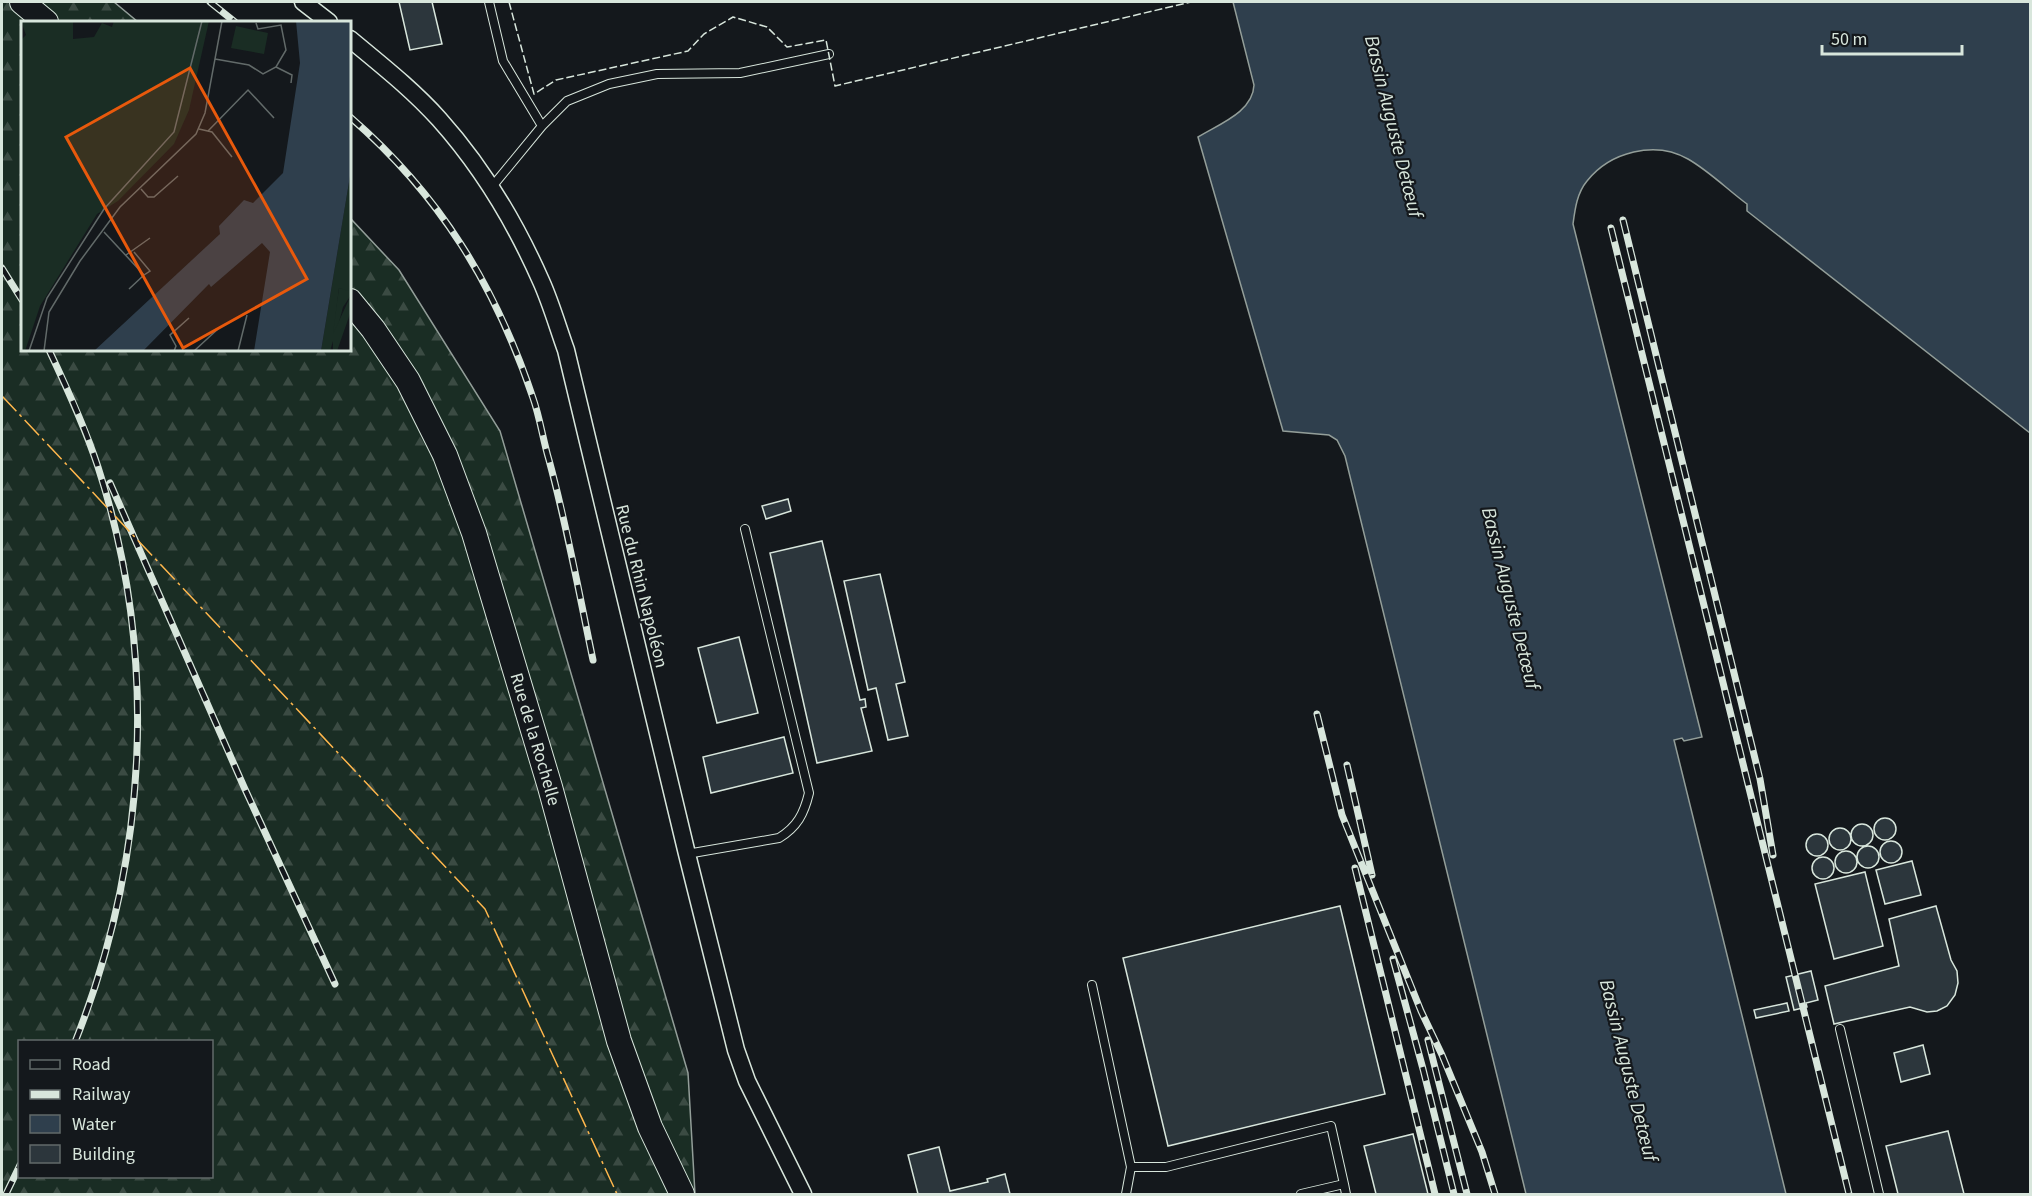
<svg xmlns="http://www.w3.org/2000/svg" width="2032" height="1196" font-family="'Source Sans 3',sans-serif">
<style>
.forest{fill:url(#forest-firs);stroke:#939e99;stroke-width:1.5;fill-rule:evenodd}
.water{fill:#2f3f4d;stroke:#939e99;stroke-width:1.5}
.building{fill:#2c363c;stroke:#d8e6dc;stroke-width:1.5}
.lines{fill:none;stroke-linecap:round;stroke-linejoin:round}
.service-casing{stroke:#d8e6dc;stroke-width:10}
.minor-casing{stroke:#d8e6dc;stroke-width:19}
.secondary-casing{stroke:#d8e6dc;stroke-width:26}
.service{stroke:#14181c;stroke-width:8}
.minor{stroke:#14181c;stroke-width:16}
.secondary{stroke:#14181c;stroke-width:24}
.rail-casing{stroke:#d8e6dc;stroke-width:7}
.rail{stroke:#14181c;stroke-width:4.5;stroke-dasharray:14;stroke-linecap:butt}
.fence{stroke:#d8e6dc;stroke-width:1.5;stroke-dasharray:8 3;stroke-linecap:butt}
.power{stroke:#ffb74d;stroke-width:1.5;stroke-dasharray:21 4.5 3 4.5;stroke-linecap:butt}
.labels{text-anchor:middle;stroke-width:4.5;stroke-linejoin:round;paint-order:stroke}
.street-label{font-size:18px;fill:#d8e6dc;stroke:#14181c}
.water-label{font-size:20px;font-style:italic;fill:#d8e6dc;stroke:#14181c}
.inset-road{fill:none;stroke:#626a69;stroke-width:1.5}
.view{fill:#e8590c;fill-opacity:0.15;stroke:#e8590c;stroke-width:3}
.inset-edge{fill:none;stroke:#d8e6dc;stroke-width:3}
</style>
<defs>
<pattern id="forest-firs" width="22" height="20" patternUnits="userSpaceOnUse" patternTransform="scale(1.5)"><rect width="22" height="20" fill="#1a2d24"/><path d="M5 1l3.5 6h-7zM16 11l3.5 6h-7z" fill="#3b4b43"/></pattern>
</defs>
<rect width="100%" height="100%" fill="#14181c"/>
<path class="forest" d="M2,2h112l24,20h-116v328h328v-132l49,52 101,161 188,642 7,121h-693zM20,1042h192v134h-192z"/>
<path class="water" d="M1233,2h797v431l-283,-222v-7c-19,-14 -38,-33 -59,-45 -33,-19 -78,-7 -101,22 -10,12 -12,28 -14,43l129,513 -18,4 -2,-3 -8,2 112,454h-260l-181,-738 -8,-16 -8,-5 -46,-4 -85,-294c21,-13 55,-25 56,-52z"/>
<path class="building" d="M399,2h33l10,42 -32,6z
M788,499l3,12 -25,8 -4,-13z
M822,541l38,159 5,-1 1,8 -5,1 11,43 -55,12 -47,-210z
M880,574l25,108 -9,2 12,52 -20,4 -12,-52 -8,2 -24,-109z
M739,637l19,76 -41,10 -19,-75z
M784,737l9,36 -82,20 -8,-36z
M1874 829a11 11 0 1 1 22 0a11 11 0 1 1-22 0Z
M1851 835a11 11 0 1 1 22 0a11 11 0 1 1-22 0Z
M1829 839a11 11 0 1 1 22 0a11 11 0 1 1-22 0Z
M1806 845a11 11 0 1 1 22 0a11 11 0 1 1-22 0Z
M1880 852a11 11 0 1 1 22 0a11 11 0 1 1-22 0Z
M1857 857a11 11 0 1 1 22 0a11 11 0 1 1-22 0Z
M1835 862a11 11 0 1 1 22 0a11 11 0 1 1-22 0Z
M1812 868a11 11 0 1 1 22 0a11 11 0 1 1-22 0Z
M1912,861l9,34 -36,9 -9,-34z
M1865,872l18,74 -49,13 -19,-75z
M1340,906l45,188 -217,52 -45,-188z
M1936,906l15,54 6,11 1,12 -3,12 -8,11 -10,5 -10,1 -17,-5 -76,17 -9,-38 74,-20 -10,-47z
M1811,971l7,29 -12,3 1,4 -13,3 -8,-33z
M1787,1003l2,8 -33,7 -2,-8z
M1923,1045l7,29 -29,8 -7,-29z
M1948,1131l16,63h-66l-12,-48z
M1413,1134l15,60h-52l-12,-48z
M939,1147l11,44 38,-9 -1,-3 18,-5 5,20h-92l-10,-39z"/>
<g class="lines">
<g class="service-casing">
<path id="service" d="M489,2l14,59 39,65
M491,188l51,-62 25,-25 42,-17 48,-10 83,-1 89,-19
M687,854l92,-16c18,-11 25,-24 30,-45l-64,-264
M1092,985l39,182 -5,27
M1840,1029l39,165
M1131,1167h35l165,-41 13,58
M1301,1194l43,-10 2,10"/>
</g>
<g class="minor-casing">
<path id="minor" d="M303,2l26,20
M350,39c30,25 62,50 89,80 43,48 76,103 102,162 10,22 17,47 25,69l121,504 49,196 11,31 56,113"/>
</g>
<g class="secondary-casing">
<g id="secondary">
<path d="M22,2l24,20"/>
<path id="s1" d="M350,301l23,28 35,52 37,74 29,78 76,254 69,254 31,86 32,67"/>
</g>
</g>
<use href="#service" class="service"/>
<use href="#minor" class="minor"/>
<use href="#secondary" class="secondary"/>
<g class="rail-casing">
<path id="rail" d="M210,2l25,20
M350,117c90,78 145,168 183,281 7,20 10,42 16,62 18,66 30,133 44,200
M1623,220l137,559 13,76
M1611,228l238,966
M2,268l20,32
M49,350c18,38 36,77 49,117 61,188 50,392 -23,575
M110,483l134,304 91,197
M1317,714l25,101 79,196 21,44 40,97 13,42
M1347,765l25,110
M1355,868l80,326
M1393,959l30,110 31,125
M1428,1040l39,154
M6,1194l14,-29"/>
</g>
<use href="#rail" class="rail"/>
<path class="fence" d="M509,2l25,92 22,-14 132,-29 16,-17 29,-17 34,10 20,20 39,-7 9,46 356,-84"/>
<path class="power" d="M2,396l483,513 132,285"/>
</g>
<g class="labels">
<g class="street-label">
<text transform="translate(642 586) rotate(76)" y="6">Rue du Rhin Napoléon</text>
<text dy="6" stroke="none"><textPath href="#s1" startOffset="480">Rue de la Rochelle</textPath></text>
</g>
<g class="water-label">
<text transform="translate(1394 126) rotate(76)" y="7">Bassin Auguste Detœuf</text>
<text transform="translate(1511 598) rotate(76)" y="7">Bassin Auguste Detœuf</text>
<text transform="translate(1629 1070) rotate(76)" y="7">Bassin Auguste Detœuf</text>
</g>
</g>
<g transform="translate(21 21)">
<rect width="330" height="330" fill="#14181c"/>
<path d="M330,261v13l-8,12 -7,27h-4l7,-46 6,1z" fill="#1a2d24"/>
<path d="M0,0l52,1v17l21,-2 8,-14 10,4 2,-6h95l-20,89 -15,34 -56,57 -21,13 -57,92 -15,45h-4v-311l5,-5zM330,149v112l-2,9 -10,-3 -6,46 18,-39v16l-14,40h-4v-10l-3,10h-9z" fill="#1a2d24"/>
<path d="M215,5l32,7 -4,21 -33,-6z" fill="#1a2d24"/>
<path d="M275,0h55v149l-30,181h-67l16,-99 -8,-9 -51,44 -2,-3 -66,67h-49l126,-117 -1,-8 25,-26 9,3 30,-30 17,-110z" fill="#2f3f4d"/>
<path class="inset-road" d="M194,38l34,6 14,9 13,-7 10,-17 -5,-25 -23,4 -2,-6M255,46l16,8 -1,8M178,108l13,3 20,25M187,110l40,-41 26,28M120,168l7,8h6l24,-21M83,211l40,43 -15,14M113,231l16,19 -6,4M105,234l24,-17M8,330l18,-53 57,-89 70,-77 28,-111M23,330l5,-39 31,-51 40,-54 76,-73 9,-21 17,-92M153,330l2,-5 -6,-11 19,-17M173,330l25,-23M217,330l9,-36"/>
<path class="view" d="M169,47l117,211 -124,69 -117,-211z"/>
<rect width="330" height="330" class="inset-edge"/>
</g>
<rect width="2032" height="1196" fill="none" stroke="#d8e6dc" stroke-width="6"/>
<rect x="18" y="1040" width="195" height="138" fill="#14181c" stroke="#626a69" stroke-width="1.5"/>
<rect x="30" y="1060" width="30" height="9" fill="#14181c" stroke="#626a69" stroke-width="1.5"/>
<text x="72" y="1070" font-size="18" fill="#d8e6dc">Road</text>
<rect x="30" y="1090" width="30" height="9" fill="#d8e6dc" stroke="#626a69" stroke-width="1.5"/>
<text x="72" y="1100" font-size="18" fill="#d8e6dc">Railway</text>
<rect x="30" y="1115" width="30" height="18" fill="#2f3f4d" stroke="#626a69" stroke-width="1.5"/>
<text x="72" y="1130" font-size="18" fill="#d8e6dc">Water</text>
<rect x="30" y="1145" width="30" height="18" fill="#2c363c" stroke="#626a69" stroke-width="1.5"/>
<text x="72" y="1160" font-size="18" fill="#d8e6dc">Building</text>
<path d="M1822 45v9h140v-9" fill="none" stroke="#d8e6dc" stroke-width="3"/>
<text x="1831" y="45" font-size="18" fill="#d8e6dc" stroke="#14181c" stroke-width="4.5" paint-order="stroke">50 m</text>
</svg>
